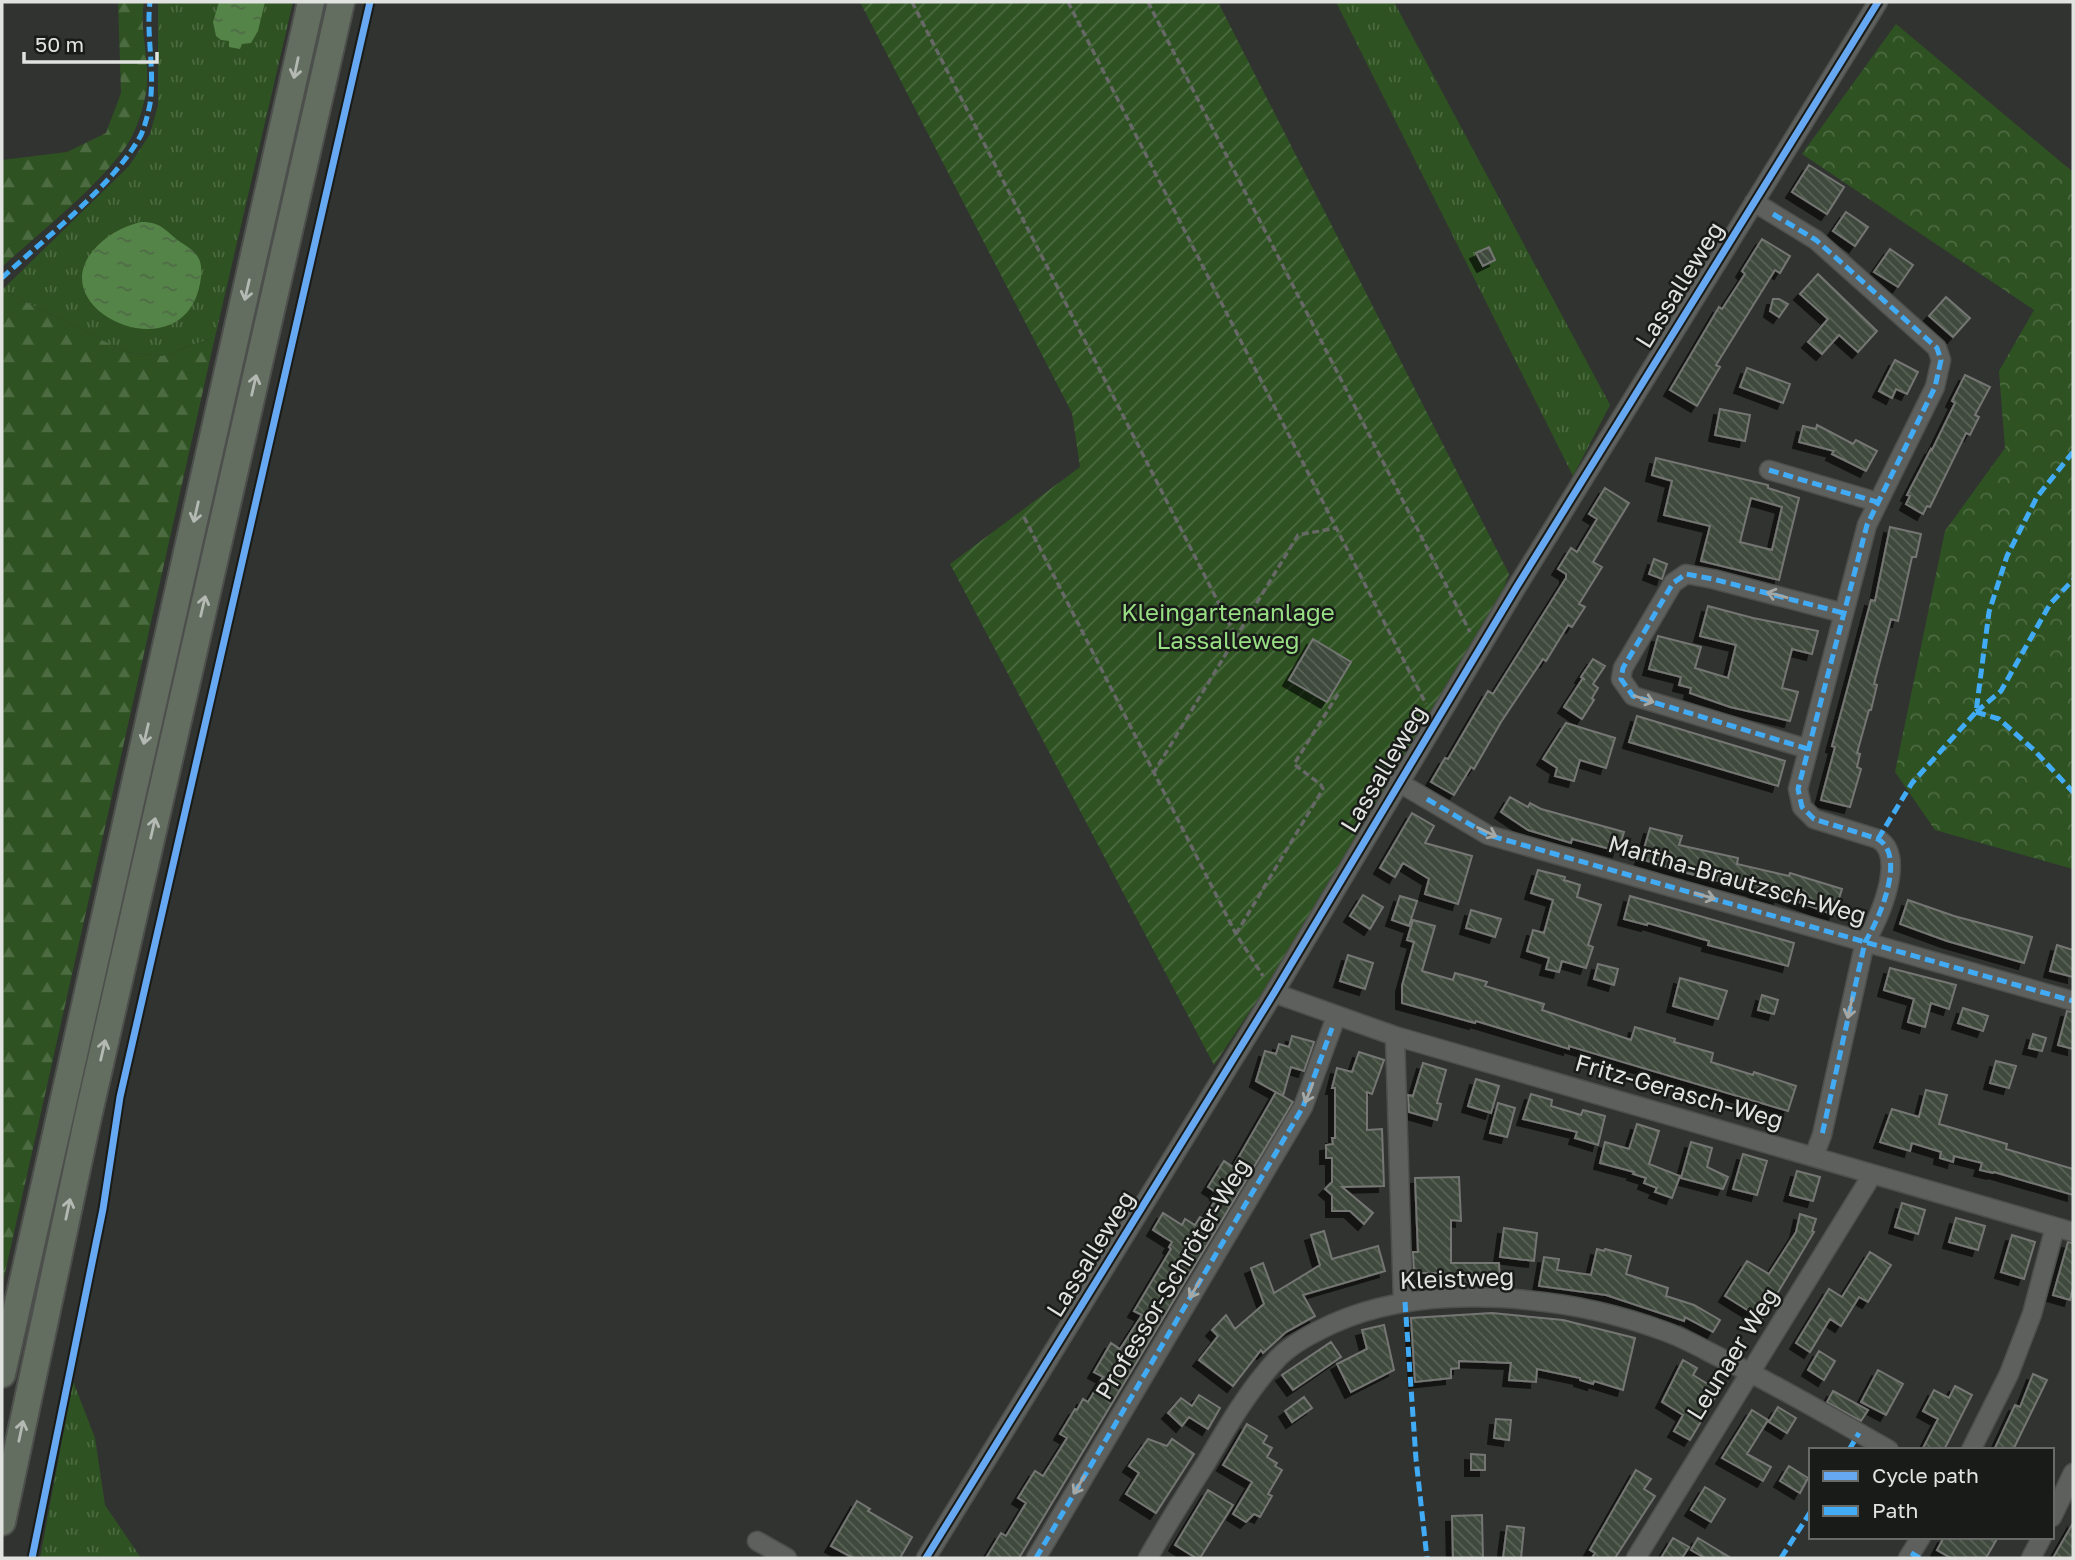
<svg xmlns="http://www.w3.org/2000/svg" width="2075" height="1560" font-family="'Golos Text',sans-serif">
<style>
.grass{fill:url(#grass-tufts)}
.forest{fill:url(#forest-firs)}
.park{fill:url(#park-crowns)}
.garden{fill:url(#garden-furrows)}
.water{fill:url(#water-ripples)}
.building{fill:url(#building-back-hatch);stroke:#747673;stroke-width:2;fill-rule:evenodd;filter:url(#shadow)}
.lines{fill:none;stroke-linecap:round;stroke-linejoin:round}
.minor-casing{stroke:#4d4f4c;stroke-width:21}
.highway-casing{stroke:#4d4f4c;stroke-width:30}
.path{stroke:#676967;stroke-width:3.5;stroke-dasharray:7 3.5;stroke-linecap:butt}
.minor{stroke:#5e605e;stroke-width:18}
.highway{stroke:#636e60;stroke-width:26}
.quiet{stroke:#42abf6;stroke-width:5;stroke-dasharray:10 5;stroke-linecap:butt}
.cycleway-casing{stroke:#191b19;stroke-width:11}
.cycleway{stroke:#66a8f1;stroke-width:7}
.oneway{stroke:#b4bab3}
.oneway2{stroke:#a6a8a5}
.labels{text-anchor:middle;stroke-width:5;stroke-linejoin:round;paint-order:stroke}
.street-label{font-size:24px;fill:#e0e3df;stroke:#191b19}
.park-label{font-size:24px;fill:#98de83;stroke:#191b19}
</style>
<defs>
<pattern id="grass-tufts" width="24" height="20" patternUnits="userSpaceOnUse" patternTransform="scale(1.75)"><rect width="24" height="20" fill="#2e5221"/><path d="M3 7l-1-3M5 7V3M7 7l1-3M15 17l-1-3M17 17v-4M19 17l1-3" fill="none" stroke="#4c6b41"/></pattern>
<pattern id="forest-firs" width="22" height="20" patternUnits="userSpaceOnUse" patternTransform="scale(1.75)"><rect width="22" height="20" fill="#2e5221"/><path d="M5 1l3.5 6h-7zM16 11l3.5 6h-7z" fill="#4c6b41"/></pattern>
<pattern id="park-crowns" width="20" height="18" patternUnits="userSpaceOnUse" patternTransform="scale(1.75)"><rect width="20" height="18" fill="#2e5221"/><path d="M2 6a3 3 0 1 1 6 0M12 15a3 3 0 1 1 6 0" fill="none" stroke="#4c6b41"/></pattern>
<pattern id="garden-furrows" width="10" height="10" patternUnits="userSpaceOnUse" patternTransform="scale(1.75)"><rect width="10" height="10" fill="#2e5221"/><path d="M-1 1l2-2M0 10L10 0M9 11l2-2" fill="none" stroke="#4c6b41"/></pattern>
<pattern id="water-ripples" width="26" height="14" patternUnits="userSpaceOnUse" patternTransform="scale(1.75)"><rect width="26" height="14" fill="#558448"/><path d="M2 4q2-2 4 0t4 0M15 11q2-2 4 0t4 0" fill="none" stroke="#4e6a46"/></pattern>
<pattern id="building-back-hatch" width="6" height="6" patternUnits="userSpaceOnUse" patternTransform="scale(1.75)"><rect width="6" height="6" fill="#3f4a3c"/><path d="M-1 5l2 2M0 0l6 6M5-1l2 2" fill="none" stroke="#5a6458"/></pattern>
<filter id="shadow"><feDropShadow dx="-6" dy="6" stdDeviation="0" flood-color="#0009"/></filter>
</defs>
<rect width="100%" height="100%" fill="#313330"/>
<path class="grass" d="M158,2h135l-78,335 -53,19 -36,-4 -124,-62 127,-124 21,-32 8,-29z
M1336,2h58l216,403 -37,71z
M73,1381l22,57 10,67 36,53h-101z"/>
<path class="forest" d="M118,2h26c-5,31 7,60 2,91 -4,20 -11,43 -24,59 -32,42 -81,79 -120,115v-107l65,-8 39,-19 15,-40z
M2,290l124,62 36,4 53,-19 -213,949z"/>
<path class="park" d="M1896,24l177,148v697l-138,-39 -40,-58 50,-241 60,-83 -6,-77 35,-61 -232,-156z"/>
<path class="garden" d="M860,2h358l291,572 -5,14 -238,399 -52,78 -264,-501 130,-97 -8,-54z"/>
<path class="water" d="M219,2h46l-7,29 -7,12 -9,1 -2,5 -11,-2v-6l-8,-1 -5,-4 -3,-14z
M141,222c23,0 24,10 41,21 14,9 21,15 19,34 -11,99 -158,37 -109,-25 13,-16 29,-25 49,-30z"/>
<path class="building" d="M1809,165l35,22 -17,27 -35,-22z
M1846,212l22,15 -13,19 -22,-15z
M1762,239l28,17 -10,17 -5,-3 -59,95 4,2 -23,39 -27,-16 49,-83 3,2 23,-35 -3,-3z
M1489,247l6,13 -12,6 -7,-13z
M1890,249l23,16 -15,22 -24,-15z
M1818,274l59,57 -19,21 -19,-17 -17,19 -14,-12 20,-23 -28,-25z
M1946,297l24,21 -17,19 -24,-21z
M1773,299h6l9,5 -9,13 -9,-6z
M1895,360l23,12 -11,22 -11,-5 -4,9 -13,-7z
M1747,368l43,16 -7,19 -43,-16z
M1965,375l25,12 -15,28 4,2 -9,18 -4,-2 -36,74 -3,-1 -4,8 -17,-10 4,-8 -3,-1 24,-46 1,1 23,-47 -3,-2z
M1720,409l30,6 -5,26 -30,-6z
M1817,425l36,19 3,-4 21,11 -11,20 -34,-17 2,-3 -35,-9 4,-16 13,3z
M1656,458l112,27v3l31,10 -20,82 -78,-19 9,-35 -46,-11 8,-34 -20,-6zM1751,498l31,9 -10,43 -32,-8z
M1605,488l24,15 -36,59 9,5 -23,37 6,3 -13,20 -4,-2 -22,36 -3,-2 -42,63 -27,47 -3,-2 -17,28 -23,-13 14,-24 3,1 40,-68 5,3 73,-116v-4l-8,-5 13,-21 6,4 20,-33 -8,-5z
M1890,527l31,7 -5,23h-4l-14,64 -7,-2 -17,65 3,1 -6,25h-2l-12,43 3,1 -3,13 4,2 -11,38 -29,-7 14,-53 -3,-1 30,-112 9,-34 4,1z
M1654,559l13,5 -5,15 -13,-5z
M1708,606l45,12 65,13 -6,23 -20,-5 -10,39 16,4 -8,29 -60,-14 -40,-14 1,-5 -12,-3 2,-8 -32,-8 9,-33 43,11 -6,21 33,10 8,-33 -36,-9z
M1313,639l38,23 -24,40 -38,-22z
M1593,659l12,7 -12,18 5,4 -6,10 2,2 -12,19 -18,-12 19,-29 2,2 -4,-3z
M1637,716l148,45 -7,25 -149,-44z
M1566,723l49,15 -9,30 -26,-8 -6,21 -19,-5 2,-8 -14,-9z
M1510,797l18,10 2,-4 11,6 83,23 -6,19 -46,-12 -1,4 -43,-13 -27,-18z
M1412,813l22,13 -9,17 47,13 -14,48 -33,-10 4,-15 -26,-16 -8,14 -15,-9z
M1650,828l32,8 -3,9 59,13 -1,6 52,12 1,-3 52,16 -8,26 -54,-20 -1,3 -25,-6v-2l-67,-17 -46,-14z
M1538,870l27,7 -1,3 16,5 -3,12 24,8 -13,40 5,2 -7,21 -24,-7 -3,11 -13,-3 3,-11 -22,-7 6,-21 11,3 9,-33 -22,-7z
M1363,895l20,12 -13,22 -20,-13z
M1400,896l17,5 -8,25 -17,-6z
M1630,896l164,47 -6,23 -80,-21 1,-4 -61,-18 -1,2 -23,-6z
M1908,900l46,16 78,21 -8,26 -77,-22 -47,-17z
M1471,910l30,9 -6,18 -29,-9z
M1413,920l22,6 -13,45 31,9 2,-7 32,9 -2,4 59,18 -2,6 89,30 4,-13 40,12 -1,3 39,11 -2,9 42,13 1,-3 42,14 -8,25 -219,-65v3l-93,-28 -1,2 -73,-20v-17l12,-44 -7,-2z
M2057,945l16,5v27l-23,-6z
M1348,955l25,8 -8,26 -25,-8z
M1598,964l20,5 -4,16 -20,-6z
M1890,968l66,17 -7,24 -18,-6 -6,24 -17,-5 6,-23 -30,-9z
M1680,978l47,13 -9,28 -45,-13z
M1762,995l16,5 -4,14 -16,-4z
M1963,1008l25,8 -5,15 -25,-8z
M2067,1011l6,1v37l-15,-4z
M2033,1034l13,4 -4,13 -13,-3z
M1292,1036l22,6 -10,29 -13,-4 -8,29 -27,-15 9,-30 11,3 3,-10 10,3z
M1359,1052l25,8 -12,34 -5,-2v38l15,-1 2,57 -42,1 31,26 -9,11 -14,-13h-18v-16l-7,-6 7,-7v-24h-6v-13l7,-1 -1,-6h3v-50h-3l5,-20 15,4z
M1996,1061l20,5 -7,22 -19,-5z
M1423,1063l23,7 -9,33 4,1 -4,16 -28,-8 -1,-17 5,1z
M1476,1079l23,7 -8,27 -23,-7z
M1926,1090l21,5 -8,29 68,20 -1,5 67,20v26l-79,-23 -1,1 -13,-3 2,-7 -28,-7 -1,6 -13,-4 1,-6 -29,-9 -2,8 -30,-9 12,-33 27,8z
M1276,1092l17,10 -268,446 -6,10h-33l15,-25 5,3 20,-33 -8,-5 17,-27 8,5 24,-38 -7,-4 15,-25 2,1 6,-11 5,3 15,-25 -9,-5 17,-29 9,6 22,-34 -8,-4 37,-62 -2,-2 3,-5 -19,-12 10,-17 19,12 3,-6 10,6 5,-8 4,2 15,-25 -11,-7 16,-26 9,6z
M1531,1094l21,6 -1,6 30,9 2,-5 22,6 -7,29 -23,-7 2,-6 -54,-13z
M1498,1103l17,5 -8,29 -17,-4z
M1637,1124l22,7 -10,33 31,12 -8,22 -17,-6 2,-4 -13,-5 2,-5 -13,-4 1,-2 -34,-9 5,-21 24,7z
M1691,1142l21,6 -5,19 21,10 -5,12 -42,-11z
M1743,1154l24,7 -10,34 -24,-6z
M1797,1171l23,6 -7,24 -23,-6z
M1459,1177l2,44 -10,-1v43h48l1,19 -61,2v-11h-25l-1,-21h5l-3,-74z
M1902,1203l23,7 -7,24 -23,-7z
M1800,1214l16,5 -4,12 2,1 -52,87 -37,-23 22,-35 22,13 27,-42z
M1956,1218l29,8 -7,24 -29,-8z
M1504,1228l33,5 -3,28 -34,-4z
M1324,1231l8,28 46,-13 7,25 -82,24 12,21 -29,16 -23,21 -2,-3 -28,36 -34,-26 19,-24 -6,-6 14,-15 9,14 29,-25 -13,-36 12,-5 11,30 46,-28 -9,-30z
M2012,1235l23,7 -11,37 -23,-7z
M2068,1242l5,1v45l-3,12 -17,-5z
M1597,1249l7,2 1,-2 26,7 -5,18 42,14 -2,8 28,9 26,15 -7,12 -28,-15 -1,4 -78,-26 -67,-9 5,-29 15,2 -2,11 34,5z
M1870,1252l21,13 -23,37 -9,-5 -18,29 -11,-7 -20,33 -14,-9 33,-54 13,8z
M1492,1313l71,7 72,18 -12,52 -29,-9 -1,3 -13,-4v-2l-43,-9 -1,13 -27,-2 2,-17 -52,-2v7l-8,1v9l-36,4 -4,-64z
M1384,1325l10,45 -43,22 -14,-28 30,-15 -5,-19z
M1331,1342l10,15 -48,33 -11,-15z
M1819,1351l16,10 -11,19 -16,-10z
M1683,1360l14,8 -4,7 26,16 -29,49 -16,-9 9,-16 -21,-13z
M1878,1370l25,14 -17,31 -25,-13z
M2033,1374l14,6 -34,70h-19l21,-45 5,2z
M1955,1386l17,9 -28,55h-22l16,-31 -15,-8 11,-21 15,8z
M1833,1391l35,19 -7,11 -34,-19z
M1199,1395l21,13 -12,21 -19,-12 -7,9 -14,-13 13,-15 11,8z
M1304,1397l8,11 -20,14 -7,-11z
M1778,1407l18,11 -9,15 -18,-11z
M1752,1410l16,10 -21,34 24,13 -8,14 -41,-23z
M1496,1419l15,1 -2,20 -15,-2z
M1247,1424l20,12 -4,7 9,5 -5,9 10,6 -2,3 7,4 -14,24 4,2 -12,21 -6,-3 -8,8 -13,-8 19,-32 -29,-17z
M1148,1439l19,7 5,-7 22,15 -38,59 -30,-19 13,-21 -10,-7z
M1471,1454l14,1v15h-14z
M1789,1466l19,12 -8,15 -20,-12z
M1636,1470l15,9 -7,10 11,7 -40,62h-23l3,-5 -5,-3z
M1705,1487l20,12 -14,23 -20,-12z
M1208,1490l25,15 -33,53h-4l-21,-13z
M857,1501l13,8 -2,2 44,26 -12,21h-47l-22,-12z
M1482,1515l1,43h-30l-1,-42z
M2073,1523v35h-20z
M1507,1526l17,2 -3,30h-18z
M1944,1537h54l-12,21h-35l-14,-8z
M1673,1538l16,9 -7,11h-21z
M1698,1538l33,20h-26l-14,-8z"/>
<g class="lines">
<g class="minor-casing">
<path id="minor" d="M1754,202l62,38 121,108 4,12 -6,27 -68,138 -69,264 4,18 12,12 64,20c29,17 1,81 -13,103l-43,193 -8,21
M1769,470l108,32
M1808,749l-175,-53 -12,-17 2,-11 50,-85 13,-9 27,5 130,34
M1398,782l90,53 585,166
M1274,993l121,43 678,196
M1395,1036l8,266
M1971,1450l38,-76 23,-60 23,-87
M2052,1517l21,-44
M757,1541l30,17
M926,1558l348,-565 242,-405 362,-586
M1036,1558l267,-451 33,-90
M1148,1558c18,-32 38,-64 58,-95 21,-36 43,-74 72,-105 15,-15 35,-25 54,-34 95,-43 235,-29 332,7 20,7 39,18 57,27 58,28 113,61 168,92
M1636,1558l236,-383
M1908,1558l13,-21
M2031,1558l11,-21"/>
</g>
<g class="highway-casing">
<path id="highway" d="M2,1374l309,-1372
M2,1522l86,-405 253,-1115"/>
</g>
<path class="path" d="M912,2l324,635
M1068,2l358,702
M1148,2l322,630
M1024,517l212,417 27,42
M1153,774l145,-239 38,-7
M1236,934l87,-145 -2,-4 -27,-21 46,-73"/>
<use href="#minor" class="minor"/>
<use href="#highway" class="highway"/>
<path class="quiet" d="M1773,214l43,26 121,108 4,12 -6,27 -68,138 -69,264 4,18 12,12 64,20c29,17 1,81 -13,103l-43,193
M2,278c42,-39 112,-93 139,-143 4,-9 7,-21 9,-31 5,-35 -4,-68 0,-102
M1769,470l108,32
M1976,712l25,-21 49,-87 23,-24
M1976,712l23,7 35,31 39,42
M1808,749l-175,-53 -12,-17 2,-11 50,-85 13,-9 27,5 130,34
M1427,799l61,36 585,166
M1878,839l34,-56 64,-71 13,-100 18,-56 30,-59 36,-45
M1405,1302l11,157 11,99
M1849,1450l10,-17
M1911,1553l9,5
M1036,1558l267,-451 29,-79
M1781,1558l30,-47"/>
<g class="cycleway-casing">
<path id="cycleway" d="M32,1558l71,-349 17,-112 250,-1095
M926,1558l348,-565 242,-405 362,-586"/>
</g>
<use href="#cycleway" class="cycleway"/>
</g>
<defs><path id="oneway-shaft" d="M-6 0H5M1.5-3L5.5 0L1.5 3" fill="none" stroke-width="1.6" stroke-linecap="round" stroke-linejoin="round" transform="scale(1.75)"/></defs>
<g class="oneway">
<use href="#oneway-shaft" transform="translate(296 68) rotate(102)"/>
<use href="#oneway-shaft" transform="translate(247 290) rotate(103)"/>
<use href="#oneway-shaft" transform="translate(254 385) rotate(-77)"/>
<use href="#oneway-shaft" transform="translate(196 512) rotate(103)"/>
<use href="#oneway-shaft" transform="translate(203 606) rotate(-77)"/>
<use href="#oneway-shaft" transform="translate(146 734) rotate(103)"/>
<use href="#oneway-shaft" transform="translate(153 828) rotate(-77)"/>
<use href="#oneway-shaft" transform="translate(103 1050) rotate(-77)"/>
<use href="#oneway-shaft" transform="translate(68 1209) rotate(-78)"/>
<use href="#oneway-shaft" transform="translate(21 1431) rotate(-78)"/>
</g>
<g class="oneway2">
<use href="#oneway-shaft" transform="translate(1777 595) rotate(-165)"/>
<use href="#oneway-shaft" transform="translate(1644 699) rotate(18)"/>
<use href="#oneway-shaft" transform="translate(1487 832) rotate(25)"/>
<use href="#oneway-shaft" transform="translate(1705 896) rotate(16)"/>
<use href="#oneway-shaft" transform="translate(1850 1008) rotate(103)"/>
<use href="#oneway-shaft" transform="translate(1309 1093) rotate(112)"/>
<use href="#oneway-shaft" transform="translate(1195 1289) rotate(121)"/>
<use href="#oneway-shaft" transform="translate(1079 1485) rotate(121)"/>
</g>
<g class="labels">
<g class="street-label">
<text transform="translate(1680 285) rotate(-58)" y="8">Lassalleweg</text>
<text transform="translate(1384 769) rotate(-59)" y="8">Lassalleweg</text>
<text transform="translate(1737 880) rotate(16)" y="8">Martha-Brautzsch-Weg</text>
<text transform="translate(1679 1092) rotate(16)" y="8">Fritz-Gerasch-Weg</text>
<text transform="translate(1091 1254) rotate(-58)" y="8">Lassalleweg</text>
<text transform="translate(1173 1279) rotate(-59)" y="8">Professor-Schröter-Weg</text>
<text transform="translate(1457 1279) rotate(-2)" y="8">Kleistweg</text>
<text transform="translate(1733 1354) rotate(-58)" y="8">Leunaer Weg</text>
</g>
<g class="park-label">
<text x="1228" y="621">Kleingartenanlage<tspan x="1228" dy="28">Lassalleweg</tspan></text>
</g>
</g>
<rect width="2075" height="1560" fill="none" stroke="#e0e3df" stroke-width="7"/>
<rect x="1809" y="1448" width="245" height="91" fill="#191b19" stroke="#696b68" stroke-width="2"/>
<rect x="1823" y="1471" width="35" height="10" fill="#66a8f1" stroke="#696b68" stroke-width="2"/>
<text x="1872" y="1483" font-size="21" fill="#e0e3df">Cycle path</text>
<rect x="1823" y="1506" width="35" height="10" fill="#42abf6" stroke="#696b68" stroke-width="2"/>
<text x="1872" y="1518" font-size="21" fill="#e0e3df">Path</text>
<path d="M24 52v10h133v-10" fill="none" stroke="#e0e3df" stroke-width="3.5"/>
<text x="35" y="52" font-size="21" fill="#e0e3df" stroke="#191b19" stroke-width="5" paint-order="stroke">50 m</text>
</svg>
